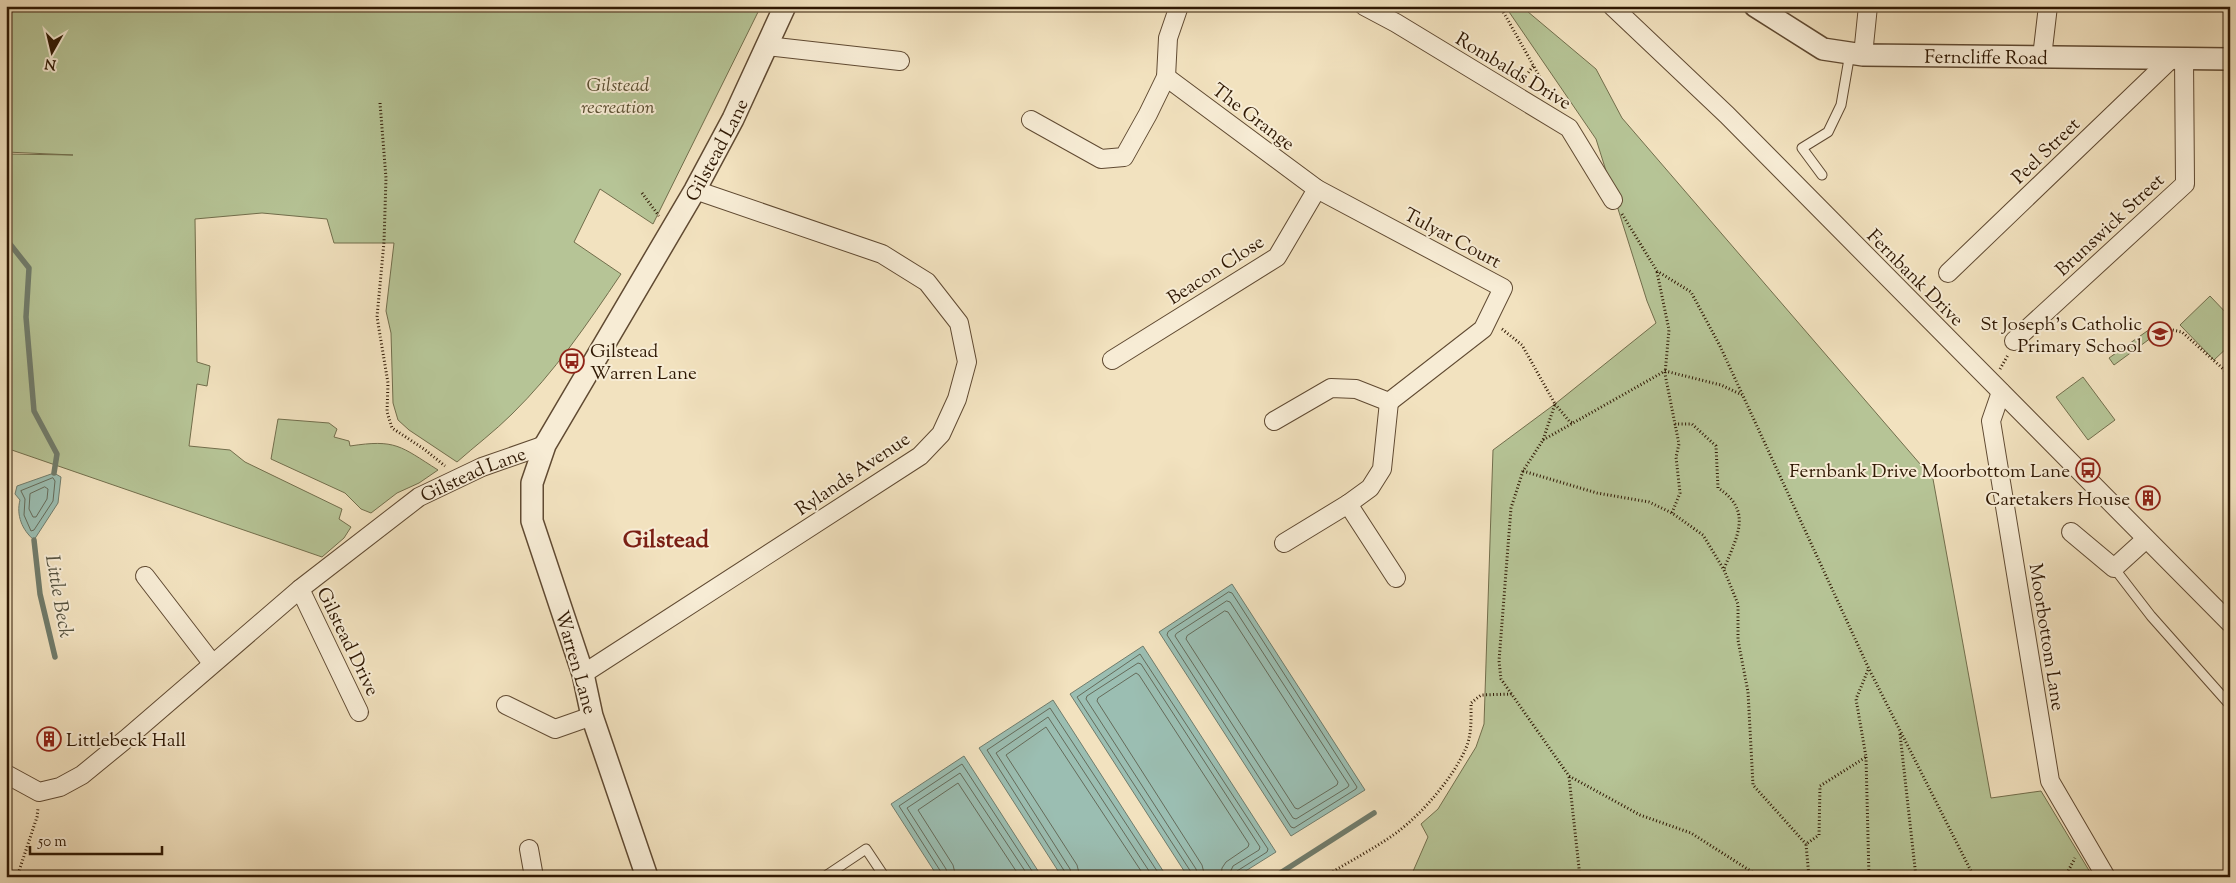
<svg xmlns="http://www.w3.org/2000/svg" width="2236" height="883" font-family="'Sorts Mill Goudy',serif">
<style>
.green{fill:#b6c496;stroke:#726e4c}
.water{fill:#9bbeb2;stroke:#707c6c}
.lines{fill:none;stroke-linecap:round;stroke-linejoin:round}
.shore{stroke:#656b5a;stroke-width:1}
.stream{stroke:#707c6c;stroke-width:5.5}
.service-casing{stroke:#604a32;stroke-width:11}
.minor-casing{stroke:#604a32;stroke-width:20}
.tertiary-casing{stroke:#604a32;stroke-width:24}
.path{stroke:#2f1803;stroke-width:3;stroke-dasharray:1 2.5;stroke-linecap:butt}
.service{stroke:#f7ecd5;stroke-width:9}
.minor{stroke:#f7ecd5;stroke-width:18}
.tertiary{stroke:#f7ecd5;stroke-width:21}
.labels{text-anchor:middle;stroke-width:4;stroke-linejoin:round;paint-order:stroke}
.street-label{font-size:19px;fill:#2f1803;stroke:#f7ecd5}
.park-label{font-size:19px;font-style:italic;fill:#584c2f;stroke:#f7ecd5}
.poi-label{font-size:19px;fill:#2f1803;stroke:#f7ecd5;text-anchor:end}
.water-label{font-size:20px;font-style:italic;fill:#555240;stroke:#f7ecd5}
.district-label{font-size:24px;font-weight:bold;fill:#7a1f14;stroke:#f7ecd5}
</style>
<rect width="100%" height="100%" fill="#f2e2bf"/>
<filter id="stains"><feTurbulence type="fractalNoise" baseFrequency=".004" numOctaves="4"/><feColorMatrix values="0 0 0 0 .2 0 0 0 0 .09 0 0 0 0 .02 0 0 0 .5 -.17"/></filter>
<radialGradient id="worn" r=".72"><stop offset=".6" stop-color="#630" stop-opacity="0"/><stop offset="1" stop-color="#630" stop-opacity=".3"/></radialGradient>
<path class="green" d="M6,6h755l-108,218 -53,-35 -26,53 47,32c-33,49 -67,99 -109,140 -17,17 -37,32 -55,48l-48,-32 -11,-10 -5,-17 -2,-70 -5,-22 8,-68h-60l-7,-24 -65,-6 -67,6 2,143 13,4 -3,20 -10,-2 -8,62 41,4 15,12 97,47 -3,10 12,8 -7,11 -22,19 -316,-109v-294l67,1 -67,-3z
M1505,6h16l75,63 26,49 311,361 58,319 50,-7 52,86 -682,-1 17,-39 -7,-13 17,-15 38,-62 8,-23 9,-274 62,-46 101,-81 -9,-22 -51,-162z
M2210,296l20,21v28l-16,15 -34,-35z
M2150,329l5,6 -41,30 -5,-7z
M2083,377l32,43 -27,20 -32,-43z
M278,419l51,4 8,6 -3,8 15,4 1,5c46,-7 50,0 88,24l-19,13 -22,10 -26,20 -10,-4 -16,-16 -74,-34z"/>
<path class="water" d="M54,473l7,4 -3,26 -24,37c-12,-10 -18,-25 -14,-40l-5,-6 2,-8z
M1232,584l133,206 -74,46 -132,-204z
M1143,646l133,206 -40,25h-48l-118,-183z
M1053,700l114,177h-105l-83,-129z
M964,756l78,121h-104l-47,-73z"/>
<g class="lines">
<path class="shore" d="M53,478l2,3 -2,20 -19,29 -3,1 -7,-16 1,-16 -4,-8z
M45,487l3,2 -1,10 -11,18h-3l-4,-8 1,-15z
M1229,592l3,1 125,194 -1,2 -62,39 -3,-1 -124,-192 1,-3z
M1227,601l3,1 119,183 -1,2 -52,32 -3,-1 -118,-182 1,-2z
M1225,611l3,1 110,170 -1,3 -39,24 -3,-1 -109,-169 1,-3z
M942,877l-1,-5 -42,-66 63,-42 74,113
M948,877l-2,-8 -39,-61 53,-35 69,104
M956,877l-3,-12 -35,-55 40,-27 62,94
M1066,877l-1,-5 -78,-122 63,-42 111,169
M1072,877l-2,-8 -74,-116 52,-36 105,160
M1080,877l-3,-12 -71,-110 40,-28 99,150
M1191,877v-5l-114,-175 63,-43 128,195 -1,3 -30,19 -2,6
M1198,877l-2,-8 -110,-170 1,-3 51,-33 3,1 119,183 -1,3 -26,16 -5,11
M1205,877l-3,-12 -105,-164 1,-3 38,-25 3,2 110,169 -1,3 -22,15 -4,6 -1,9"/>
<path class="stream" d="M6,239l23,29 -3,49 8,94 23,43 -3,19
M34,540l6,54 15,63
M1274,877l100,-64"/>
<g class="service-casing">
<path id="service" d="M1822,175l-20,-27 26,-16 13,-27 9,-52
M2114,568l37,48 79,89
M824,877l42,-28 18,27"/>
</g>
<g class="minor-casing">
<g id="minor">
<path d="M1364,6l32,17 173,105 44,72"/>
<path d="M1612,6l115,109 503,508"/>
<path d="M767,46l133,15"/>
<path d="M1863,55l5,-49"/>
<path d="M2042,57l6,-51"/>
<path d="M1166,77l151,112 186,99 -20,41 -94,73 -33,-13 -25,-1 -57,33"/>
<path d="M1031,120l70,39 23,-2 24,-43 18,-37 2,-39 11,-32"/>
<path d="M1948,273l224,-215"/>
<path d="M2014,341l171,-157 -1,-126"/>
<path d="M1112,360l165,-103 40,-68"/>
<path d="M2001,392l-10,29 59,360 56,96"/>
<path d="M1389,402l-7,67 -12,19 -22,16 48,74"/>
<path d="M2071,532l43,36 32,-29"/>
<path d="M1284,543l64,-39"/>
<path d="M145,576l67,87"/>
<path d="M300,589l59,123"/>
<path d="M583,674l337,-218 21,-22 16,-35 10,-37 -8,-39 -32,-41 -45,-28 -187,-64"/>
<path d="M506,705l49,24 37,-13"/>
<path id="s1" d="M6,774l33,18 21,-5 22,-12 44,-36 174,-150 119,-92 63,-30 63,-22"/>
<path d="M529,849l5,28"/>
</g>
</g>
<g class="tertiary-casing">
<g id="tertiary">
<path id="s2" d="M1755,6l68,43 40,6 367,4"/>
<path id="s3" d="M647,877l-55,-161 -9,-42 -51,-153v-38l13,-38 150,-255 38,-71 52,-113"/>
</g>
</g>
<path class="path" d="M1500,6l51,91
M1522,81l12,-16
M380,103l6,75 -2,64 -7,75 11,66 -1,29 5,16 32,21 21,17
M642,193l17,23
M1622,214l35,57 34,21 29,54 149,323 105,208
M1657,272l12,58 -4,44 10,50h17l24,22 2,42c36,23 18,50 6,81
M2159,327l23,5 48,43
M1502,329l20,16 33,59 -12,36 -20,31 74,22 52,9 23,11 31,22 21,35 14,34v36l10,52 5,93 53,59
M2000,369l8,-14
M1555,404l15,18 4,1
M1543,440l122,-69 56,14 21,10
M1523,471l-12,37 -12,153 2,18 68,97 71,39 51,18 69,44
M1672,513l8,-20 -4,-36 3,-13 -4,-20
M1900,734l16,143
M1866,757l3,120
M1569,777l11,100
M17,877l20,-60 1,-9
M1324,877c24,-15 50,-28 72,-44 26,-19 57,-55 70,-85 6,-14 5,-30 5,-45l10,-8 31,-1
M1809,877l-3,-33 13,-9 1,-49 46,-29 -10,-58 12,-29
M2065,877l10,-19"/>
<use href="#service" class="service"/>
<use href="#minor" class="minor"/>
<use href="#tertiary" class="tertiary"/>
</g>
<defs>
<g id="school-ring" transform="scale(1.25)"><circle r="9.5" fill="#f7ecd5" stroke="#8f2418" stroke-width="1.5"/><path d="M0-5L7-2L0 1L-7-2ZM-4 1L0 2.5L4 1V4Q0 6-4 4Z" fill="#8f2418"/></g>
<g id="bus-ring" transform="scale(1.25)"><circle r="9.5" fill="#f7ecd5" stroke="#8f2418" stroke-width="1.5"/><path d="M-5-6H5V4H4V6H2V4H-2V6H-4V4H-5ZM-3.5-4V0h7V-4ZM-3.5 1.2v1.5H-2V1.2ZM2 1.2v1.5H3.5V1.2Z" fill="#8f2418"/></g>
<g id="building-ring" transform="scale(1.25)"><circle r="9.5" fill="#f7ecd5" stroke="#8f2418" stroke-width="1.5"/><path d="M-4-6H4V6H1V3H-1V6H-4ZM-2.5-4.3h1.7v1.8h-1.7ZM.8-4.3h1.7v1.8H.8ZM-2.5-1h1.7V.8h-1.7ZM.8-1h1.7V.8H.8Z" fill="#8f2418"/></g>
</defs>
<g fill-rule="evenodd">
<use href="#school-ring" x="2160" y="334"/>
<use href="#bus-ring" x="572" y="361"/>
<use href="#bus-ring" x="2088" y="470"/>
<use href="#building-ring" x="2148" y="498"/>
<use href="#building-ring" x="49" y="739"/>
</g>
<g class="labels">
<g class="street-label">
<text dy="7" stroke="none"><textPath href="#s2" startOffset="244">Ferncliffe Road</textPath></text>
<text transform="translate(1514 70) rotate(31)" y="7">Rombalds Drive</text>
<text transform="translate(1254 116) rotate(37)" y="7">The Grange</text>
<text dy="7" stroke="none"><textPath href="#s3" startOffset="794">Gilstead Lane</textPath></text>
<text transform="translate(2045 150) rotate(-44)" y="7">Peel Street</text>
<text transform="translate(2109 224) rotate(-43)" y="7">Brunswick Street</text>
<text transform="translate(1453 237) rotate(28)" y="7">Tulyar Court</text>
<text transform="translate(1215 269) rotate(-33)" y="7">Beacon Close</text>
<text transform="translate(1916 277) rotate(45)" y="7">Fernbank Drive</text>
<text transform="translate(852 473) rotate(-34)" y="7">Rylands Avenue</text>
<text dy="7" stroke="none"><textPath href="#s1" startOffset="580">Gilstead Lane</textPath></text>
<text transform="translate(2048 637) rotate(81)" y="7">Moorbottom Lane</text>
<text transform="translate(349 641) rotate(64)" y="7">Gilstead Drive</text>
<text transform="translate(577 662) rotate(74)" y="7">Warren Lane</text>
</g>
<g class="park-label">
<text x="618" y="91">Gilstead<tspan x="618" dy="22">recreation</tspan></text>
</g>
<g class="poi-label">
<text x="2142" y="330">St Joseph's Catholic<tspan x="2142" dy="22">Primary School</tspan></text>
<text x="590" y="357" text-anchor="start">Gilstead<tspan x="590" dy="22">Warren Lane</tspan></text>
<text x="2070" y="477">Fernbank Drive Moorbottom Lane</text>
<text x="2130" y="505">Caretakers House</text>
<text x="66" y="746" text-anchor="start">Littlebeck Hall</text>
</g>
<g class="water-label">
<text transform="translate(60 596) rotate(80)" y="7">Little Beck</text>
</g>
<g class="district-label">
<text x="666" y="547">Gilstead</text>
</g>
</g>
<rect width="2236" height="883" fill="none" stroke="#f2e2bf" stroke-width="25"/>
<rect x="8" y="8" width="2221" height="868" fill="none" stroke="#2f1803" stroke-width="2.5"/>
<rect x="12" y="12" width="2211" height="858" fill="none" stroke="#2f1803"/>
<g transform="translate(52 52) rotate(188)" stroke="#f7ecd5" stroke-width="4" paint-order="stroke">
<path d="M0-4L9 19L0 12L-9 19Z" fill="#2f1803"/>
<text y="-8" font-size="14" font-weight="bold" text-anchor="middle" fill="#2f1803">N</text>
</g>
<path d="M30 846v8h132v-8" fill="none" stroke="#2f1803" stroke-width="2.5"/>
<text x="38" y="846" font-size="15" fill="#2f1803" stroke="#f7ecd5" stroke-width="4" paint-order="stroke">50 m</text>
<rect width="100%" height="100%" filter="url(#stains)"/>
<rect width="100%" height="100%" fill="url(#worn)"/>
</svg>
